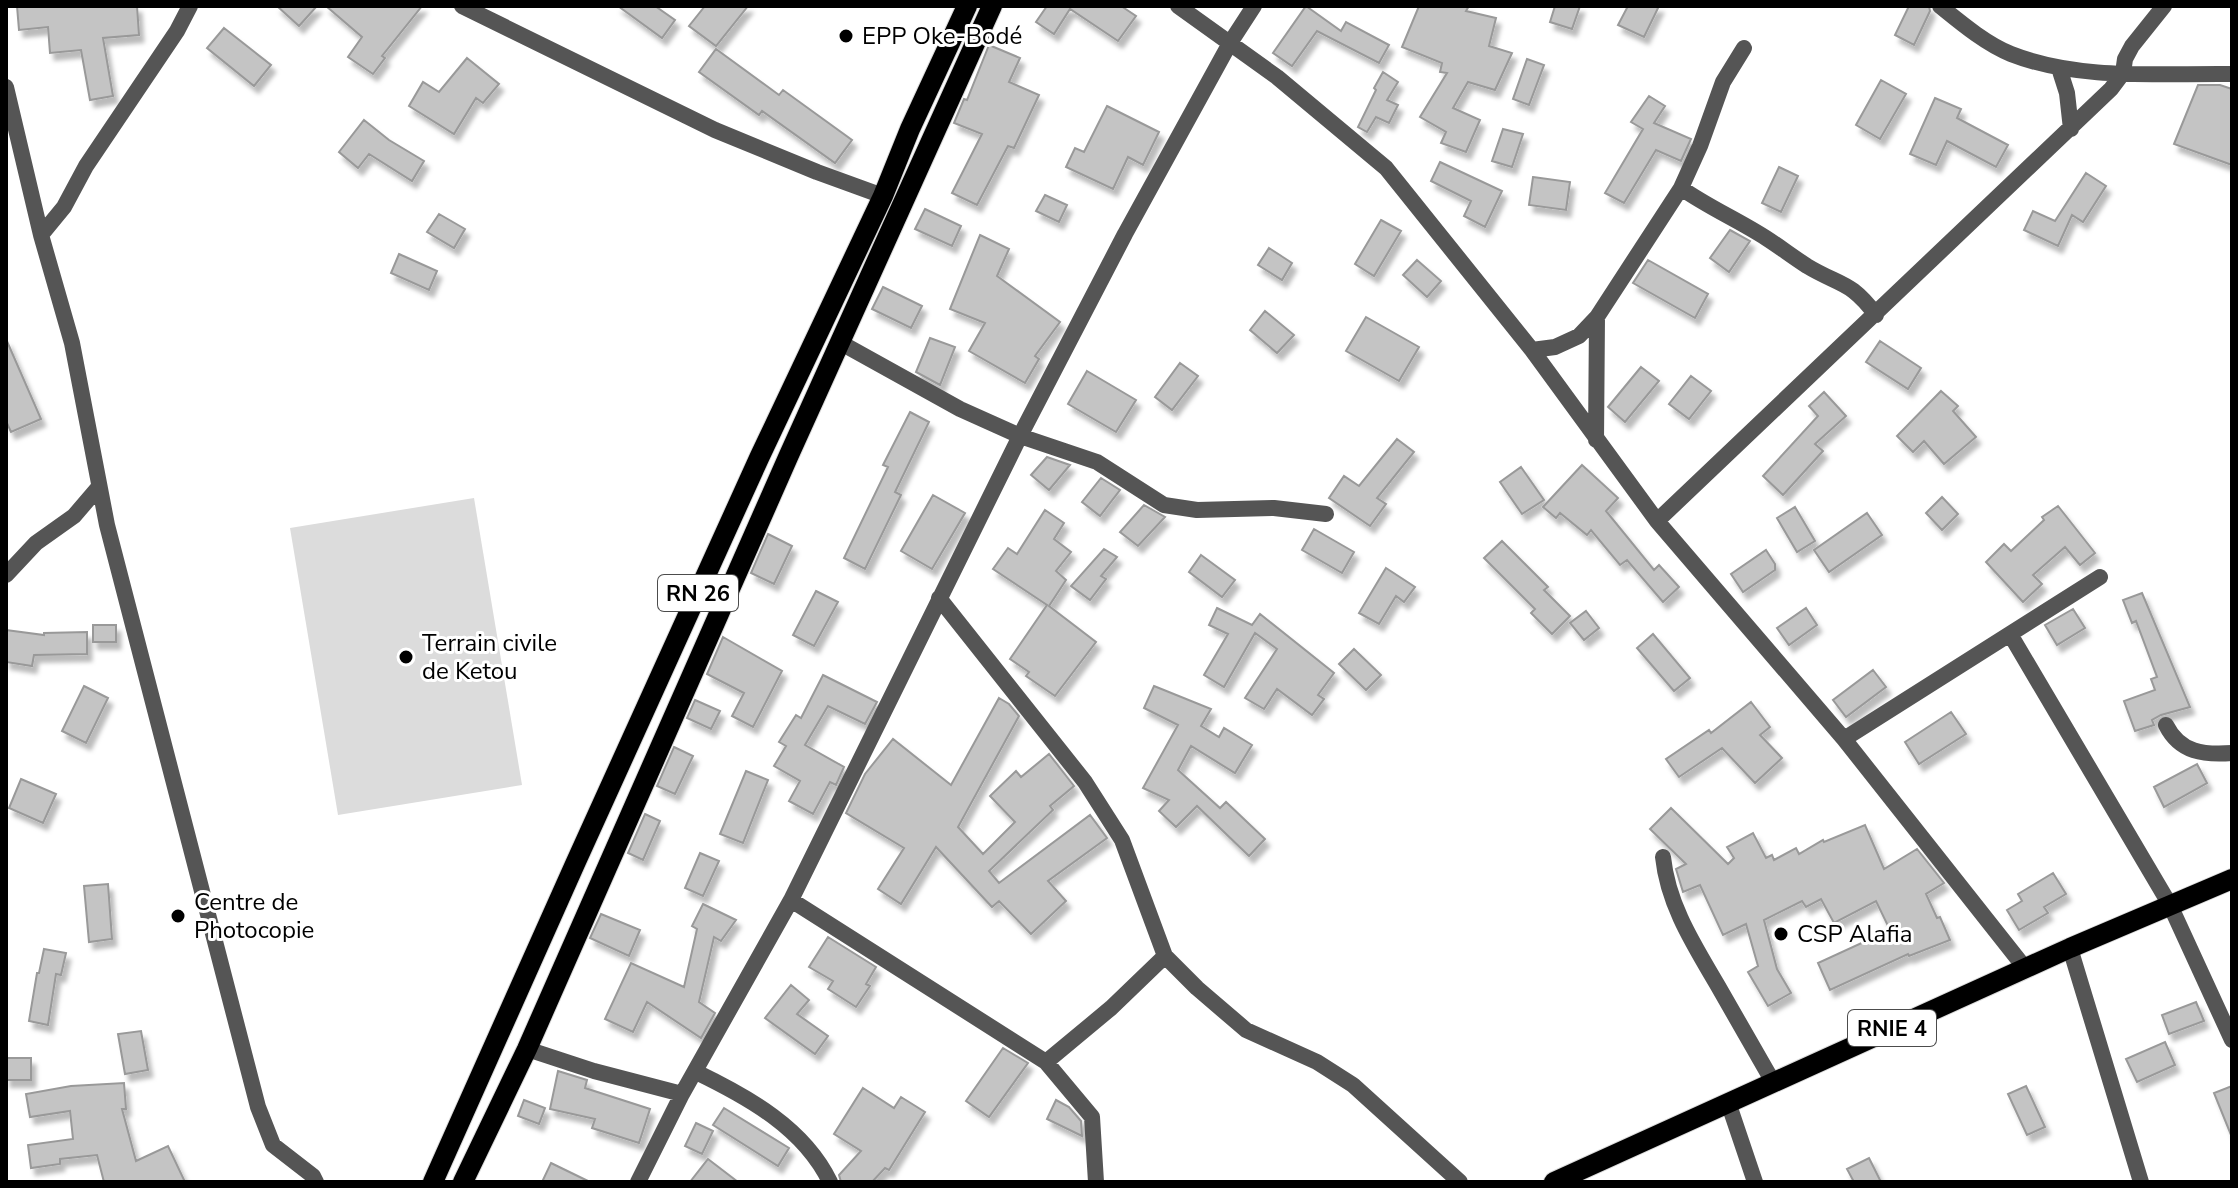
<svg xmlns="http://www.w3.org/2000/svg" width="2238" height="1188" font-family="'Nunito Sans',sans-serif">
<style>
.green{fill:#dcdcdc}
.building{fill:#c4c4c4;stroke:#999;stroke-width:2;filter:url(#shadow)}
.lines{fill:none;stroke-linecap:round;stroke-linejoin:round}
.primary-casing{stroke:#dbdbdb;stroke-width:22}
.street{stroke:#555;stroke-width:16}
.primary{stroke:#000;stroke-width:20}
.poi-dot{fill:#000;stroke:#fff;stroke-width:3}
.labels{text-anchor:middle;stroke-width:6;stroke-linejoin:round;paint-order:stroke}
.shield{fill:#fff;stroke:#4c4c4c;stroke-width:2}
.shield-label{font-size:22px;font-weight:bold;fill:#000}
.poi-label{font-size:24px;fill:#000;stroke:#fff;text-anchor:start}
</style>
<defs>
<filter id="shadow"><feDropShadow dx="4.5" dy="7" stdDeviation="2" flood-color="#0004"/></filter>
</defs>
<rect width="100%" height="100%" fill="#fff"/>
<path class="green" d="M474,498l48,287 -184,30 -48,-287z"/>
<path class="building" d="M17,6h120l2,29 -36,3 10,58 -23,4 -9,-50 -31,3 -2,-26 -29,3z
M277,6h40l-18,20z
M326,6h96l-40,50 3,2 -12,16 -25,-17 14,-20z
M618,6h37l20,14 -13,18z
M705,6h43l-32,40 -27,-20z
M1047,6h74l15,10 -18,25 -48,-32 -16,25 -18,-12z
M1306,6l35,25 5,-9 43,23 -10,18 -62,-32 -25,35 -19,-13z
M1419,6h50l-3,5 30,7 -7,28 23,7 -17,37 -27,-8 -15,26 27,12 -14,32 -25,-9 5,-11 -26,-15 27,-44 -7,-1 2,-9 -40,-16z
M1555,6h25l-8,23 -22,-7z
M1628,6h31l-15,31 -26,-12z
M1909,6h20l1,5 -16,34 -19,-10z
M224,28l47,37 -17,21 -47,-38z
M989,45l31,13 -11,24 30,13 -25,53 -6,-2 -31,59 -25,-12 30,-59 -28,-11 10,-24 3,1z
M716,49l63,46 4,-5 69,50 -17,23 -73,-52 -3,4 -60,-43z
M467,58l32,26 -16,19 -7,-5 -22,36 -45,-28 14,-24 16,10z
M1527,59l17,6 -15,40 -16,-6z
M1383,72l15,10 -11,18 11,5 -9,18 -13,-6 -9,15 -9,-5 18,-37 -2,-2z
M1881,80l25,14 -26,45 -24,-14z
M2198,85h22l12,4v76l-58,-21z
M1649,96l16,10 -11,17 37,16 -10,22 -25,-11 -32,53 -19,-10 38,-64 -12,-7z
M1935,98l26,11 -4,9 51,27 -12,22 -49,-26 -11,24 -26,-11z
M1107,106l52,26 -16,33 -15,-8 -15,32 -47,-22 9,-19 9,4z
M364,120l25,20 35,21 -12,20 -43,-27 -11,14 -19,-16z
M1503,129l20,5 -11,33 -20,-6z
M1440,162l62,29 -17,36 -21,-11 7,-15 -40,-20z
M1779,167l19,9 -17,36 -19,-9z
M2086,173l20,13 -23,36 -11,-7 -14,31 -34,-16 9,-19 22,10z
M1533,177l37,5 -4,28 -37,-5z
M1045,195l22,10 -8,17 -23,-11z
M925,209l36,17 -9,20 -37,-17z
M439,214l26,15 -11,19 -27,-16z
M1381,220l20,11 -27,45 -19,-12z
M1730,230l20,11 -21,31 -19,-14z
M980,235l29,14 -12,27 63,46 -25,34 4,3 -14,24 -56,-32 16,-28 -35,-14z
M1269,248l23,15 -10,17 -24,-15z
M399,254l38,17 -8,19 -38,-17z
M1417,260l24,21 -14,16 -24,-22z
M1648,260l60,34 -13,24 -62,-35z
M883,287l39,19 -11,22 -39,-19z
M1265,311l29,24 -17,18 -27,-23z
M1366,317l53,30 -20,34 -53,-30z
M930,338l25,9 -15,38 -24,-13z
M6,339l35,80 -30,13 -5,-11z
M1880,341l41,27 -13,21 -42,-27z
M1180,363l18,13 -26,34 -17,-13z
M1641,367l18,14 -34,41 -17,-15z
M1087,371l49,29 -20,32 -48,-28z
M1691,376l20,15 -22,28 -20,-15z
M1941,391l17,15 -5,5 23,26 -32,27 -20,-23 -11,11 -16,-16z
M1824,392l22,24 -31,28 8,7 -40,44 -20,-19 55,-60 -9,-10z
M910,412l19,10 -34,70 6,3 -36,74 -21,-11 44,-91 -5,-2z
M1397,439l17,13 -37,46 9,6 -16,22 -41,-28 15,-22 15,10z
M1047,457l23,8 -21,25 -18,-15z
M1582,465l36,33 -12,13 48,59 5,-5 20,22 -16,15 -36,-42 -7,5 -29,-35 -4,5 -27,-22 -4,5 -13,-11z
M1521,467l23,33 -22,14 -22,-32z
M1101,478l19,12 -20,26 -18,-14z
M933,495l32,18 -33,56 -31,-18z
M1942,497l16,17 -16,16 -16,-17z
M1144,505l21,12 -27,29 -18,-14z
M2058,506l37,47 -15,12 -15,-18 -32,28 9,9 -19,18 -37,-40 18,-18 7,7 33,-31 -2,-3z
M1795,507l20,34 -18,11 -20,-34z
M1045,510l19,13 -10,16 17,13 -15,19 10,9 -17,26 47,36 -41,54 -29,-20 3,-4 -19,-13 37,-54 -54,-36 15,-21 9,6z
M1867,513l15,22 -53,37 -15,-22z
M1314,529l40,23 -12,21 -40,-23z
M768,534l24,12 -18,38 -23,-11z
M1502,541l46,46 -4,3 26,26 -18,18 -21,-21 4,-4 -51,-51z
M1104,549l13,8 -16,19 5,3 -16,21 -19,-14z
M1766,550l9,14v6l-32,22 -12,-18z
M1201,555l34,25 -13,17 -33,-25z
M1386,568l29,19 -11,15 -8,-6 -17,28 -20,-11z
M816,591l22,11 -24,44 -21,-11z
M2142,593l48,114 -29,8 -9,5 2,5 -19,6 -11,-30 31,-11 -4,-11 6,-2 -21,-56 -4,2 -9,-23z
M1217,608l35,17 8,-11 74,59 -16,22 6,4 -12,16 -35,-26 -13,20 -19,-11 32,-49 -22,-16 -31,54 -20,-12 24,-41 -19,-9z
M1806,608l11,17 -28,20 -12,-17z
M2073,609l12,19 -28,17 -12,-20z
M1586,611l13,17 -15,12 -14,-17z
M93,625h23v17h-23z
M6,630l38,5v-2l43,-1v22l-53,1 -2,11 -26,-4z
M1653,634l37,44 -16,13 -37,-43z
M723,637l59,34 -29,56 -21,-11 12,-23 -37,-19z
M1354,649l27,26 -15,15 -27,-26z
M1873,670l13,17 -40,30 -13,-17z
M823,675l54,27 -12,22 -37,-18 -23,39 39,22 -8,18 -6,-3 -17,32 -24,-13 11,-20 -26,-15 12,-20 -7,-4 17,-27 5,3z
M84,686l24,12 -22,45 -24,-12z
M1154,686l57,23 -10,17 18,11 5,-9 28,17 -17,28 -44,-27 -13,24 42,38 6,-6 39,37 -16,17 -52,-50 -21,21 -17,-16 10,-11 -26,-12 35,-63 -34,-17z
M999,698l10,6 10,12 -61,111 25,27 32,-32 -25,-26 26,-25 5,6 28,-23 25,32 -24,20 3,4 -64,61 10,12 91,-68 17,23 -59,43 18,20 -35,33 -32,-33 -7,6 -56,-60 -35,57 -23,-15 26,-41 -58,-35 19,-39 28,-35 58,46z
M695,700l25,11 -9,18 -24,-11z
M1751,702l19,25 -10,8 22,23 -27,25 -33,-35 -43,29 -13,-18 43,-29 2,3z
M1951,712l15,22 -47,30 -14,-22z
M674,747l19,9 -18,38 -18,-8z
M2197,764l10,19 -43,24 -10,-20z
M746,771l22,9 -25,63 -23,-9z
M21,779l35,15 -13,29 -34,-15z
M1671,808l57,56 6,-6 -7,-11 26,-14 13,25 6,-3 2,5 22,-12 3,6 24,-14 1,2 41,-17 19,44 33,-20 27,34 -18,11 11,24 3,-1 10,23 -41,16 -1,-2 -78,36 -12,-27 72,-33 -14,-29 -42,22 -13,-24 -15,8 -4,-6 -38,19 13,49 14,24 -23,13 -20,-34 10,-6 -12,-42 -23,11 -23,-50 -17,7 -7,-23 10,-5 -36,-35z
M645,814l15,7 -17,39 -15,-7z
M700,853l19,8 -16,35 -18,-8z
M2053,873l13,21 -22,13 4,6 -29,17 -12,-20 15,-9 -4,-7z
M108,884l4,55 -23,3 -5,-56z
M703,904l33,16 -15,21 -7,-4 -15,65 16,11 -14,25 -54,-36 -14,30 -28,-13 26,-56 53,24 13,-58 -5,-3z
M601,914l39,16 -11,26 -39,-18z
M828,937l48,30 -10,17 4,2 -14,21 -28,-18 5,-8 -24,-14z
M44,949l22,4 -5,22 -5,-1 -8,51 -19,-4 8,-48h2z
M791,985l18,15 -12,14 31,22 -13,18 -50,-36z
M2196,1002l8,19 -35,13 -7,-19z
M141,1031l7,39 -23,4 -7,-40z
M2165,1042l10,23 -38,17 -11,-23z
M1003,1048l25,15 -39,54 -23,-16z
M6,1058h25v22h-25z
M558,1071l29,9 -2,8 65,21 -11,34 -47,-15 3,-9 -45,-10z
M124,1083l2,26h-4l14,52 32,-15 17,36h-81l-7,-27 -37,4v5l-29,4 -3,-23 45,-6 -3,-28 -40,6 -4,-23 45,-8z
M2026,1086l19,41 -18,8 -19,-41z
M2232,1086v49h-1l-17,-42z
M863,1088l31,20 7,-11 24,15 -36,58 -4,-2 -13,14h-31l-2,-7 22,-24 -27,-17z
M524,1100l21,8 -6,16 -21,-8z
M1056,1100l13,7 12,14 1,15 -35,-17z
M724,1108l65,40 -11,18 -65,-41z
M696,1123l17,8 -11,23 -17,-8z
M1869,1158l12,24h-27l-7,-13z
M708,1159l30,23h-48z
M551,1163l39,19h-48z"/>
<g class="lines">
<g class="primary-casing">
<path id="primary" d="M433,1182l142,-318 185,-408 123,-260 27,-67 57,-123
M463,1182l64,-133 262,-594 203,-449
M1554,1182l516,-234 162,-69"/>
</g>
<path class="street" d="M462,6l253,124 102,42 66,24
M1178,6l99,71 109,91 146,182 125,171 187,218 181,229
M1940,6c21,17 46,38 71,48 69,27 149,19 221,20
M2059,68l8,25 4,36
M6,87l35,148 31,108 35,182 151,582 15,38 40,31 3,6
M1681,188c27,19 57,32 85,50 14,9 27,19 41,28 33,20 43,14 69,49
M41,235l23,-28 22,-41 91,-135 13,-25
M841,343l119,66 60,27 77,26 67,43 33,5 77,-2 52,6
M1532,350l23,-3 24,-11 18,-19 84,-129 19,-42 23,-64 21,-34
M1596,440l1,-123
M1657,521l454,-432 12,-16 2,-14 7,-13 32,-40
M6,575l30,-32 38,-27 24,-28
M939,598l146,184 37,58 43,116 32,32 49,42 71,32 36,23 107,97
M2010,634l160,271 62,135
M2166,725c14,28 38,30 66,28
M1844,739l256,-162
M1663,857c5,48 31,88 55,129 18,32 37,64 55,96
M791,900l255,162 46,55 4,65
M2070,948l71,234
M527,1049l67,22 88,23
M1046,1062l65,-54 54,-52
M696,1072c52,25 108,56 134,110
M1728,1102l27,80
M638,1182l44,-88 109,-194 229,-464 105,-202 105,-191 24,-37"/>
<use href="#primary" class="primary"/>
</g>
<g class="poi-dot">
<circle cx="846" cy="36" r="8"/>
<circle cx="406" cy="657" r="8"/>
<circle cx="178" cy="916" r="8"/>
<circle cx="1781" cy="934" r="8"/>
</g>
<g class="labels">
<g class="shield">
<rect x="658" y="575" width="80" height="36" rx="6"/>
<rect x="1848" y="1010" width="88" height="36" rx="6"/>
</g>
<g class="shield-label">
<text x="698" y="601">RN 26</text>
<text x="1892" y="1036">RNIE 4</text>
</g>
<g class="poi-label">
<text x="862" y="44">EPP Oke-Bodé</text>
<text x="422" y="651">Terrain civile<tspan x="422" dy="28">de Ketou</tspan></text>
<text x="194" y="910">Centre de<tspan x="194" dy="28">Photocopie</tspan></text>
<text x="1797" y="942">CSP Alafia</text>
</g>
</g>
<rect width="2238" height="1188" fill="none" stroke="#000000" stroke-width="16"/>
</svg>
